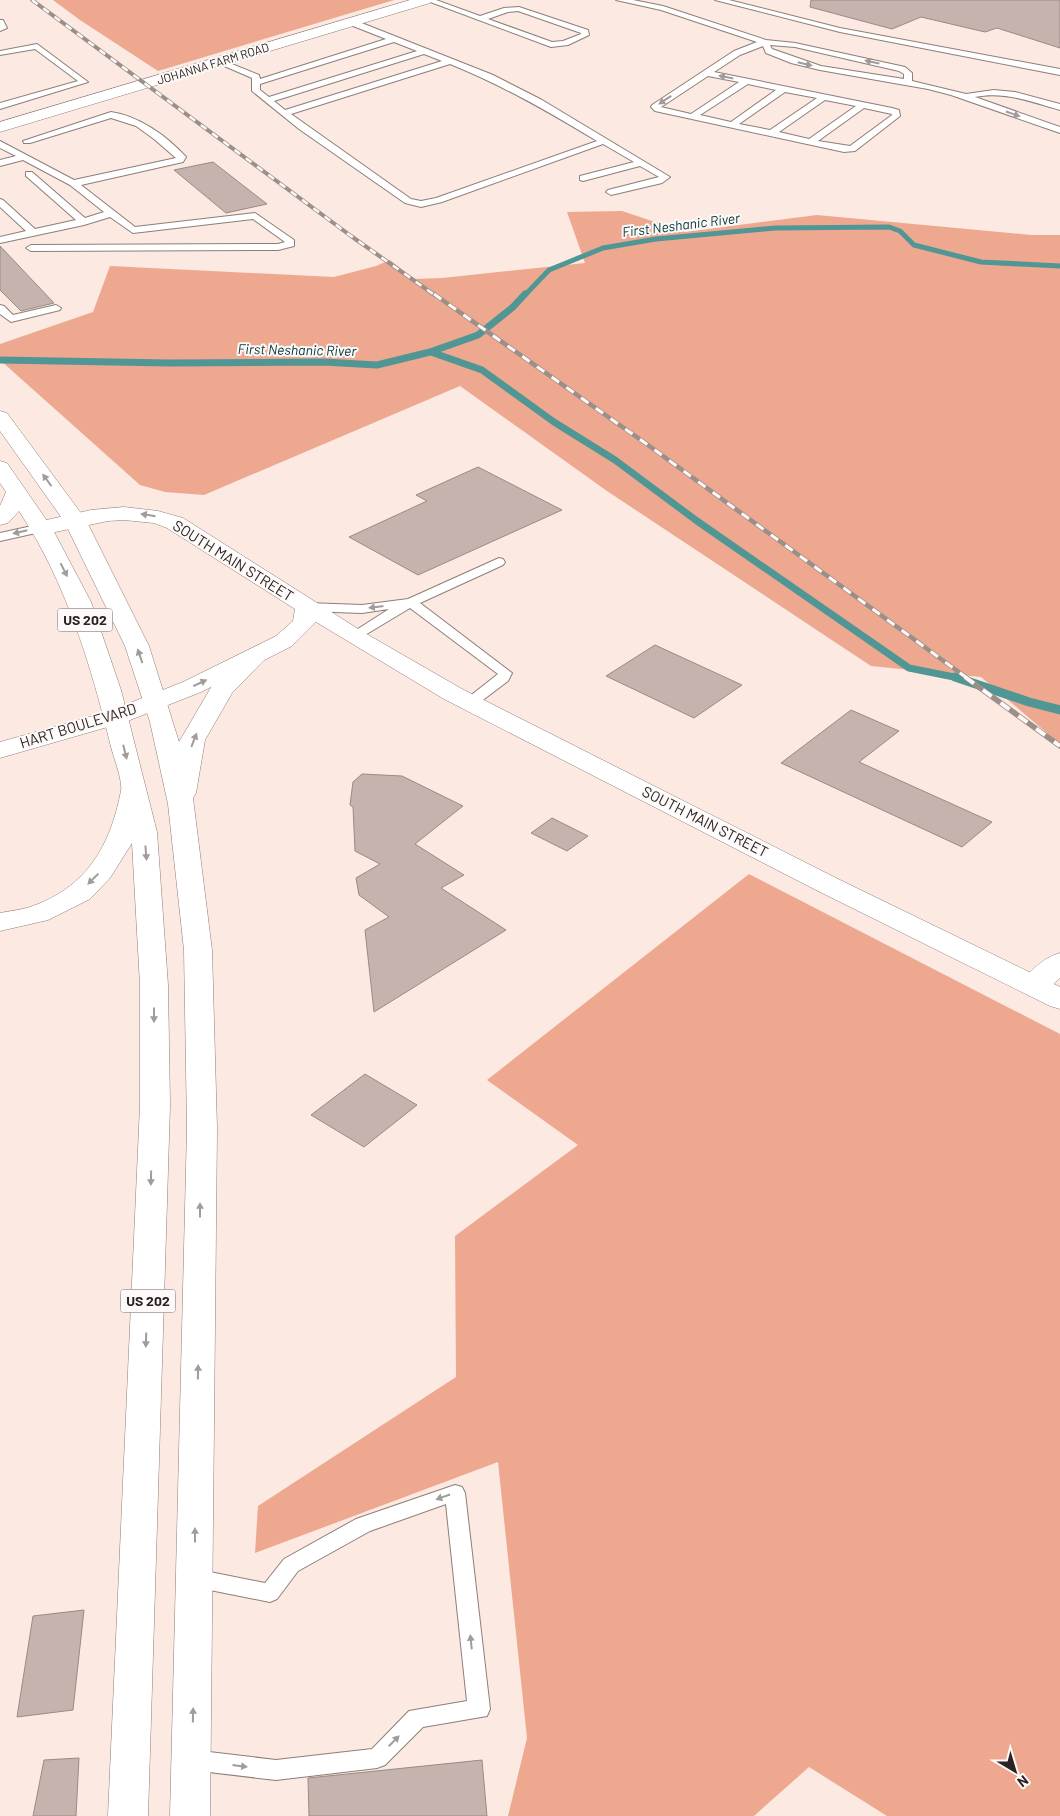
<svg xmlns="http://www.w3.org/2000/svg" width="1060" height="1816" font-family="Barlow,sans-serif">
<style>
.green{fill:#eda88f}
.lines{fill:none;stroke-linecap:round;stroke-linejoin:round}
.stream-far2{stroke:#509695;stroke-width:5}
.stream-far1{stroke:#509695;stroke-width:7}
.stream{stroke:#509695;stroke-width:9}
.building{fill:#c5b4ad;stroke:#9b8a84}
.service-casing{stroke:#8e7e78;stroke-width:2}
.minor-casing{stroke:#8e7e78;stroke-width:1}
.tertiary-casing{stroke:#8e7e78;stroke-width:1}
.trunk-casing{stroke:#8e7e78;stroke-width:1}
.service{fill:#fff;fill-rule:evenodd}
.minor{fill:#fff;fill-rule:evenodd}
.tertiary{fill:#fff;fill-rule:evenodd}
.trunk{fill:#fff;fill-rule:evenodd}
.rail-far2-casing{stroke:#9c8f8a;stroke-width:4}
.rail-far1-casing{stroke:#9c8f8a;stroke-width:4.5}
.rail-casing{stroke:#9c8f8a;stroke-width:5.5}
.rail-far2{stroke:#fdf9f8;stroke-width:2.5;stroke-dasharray:7;stroke-linecap:butt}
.rail-far1{stroke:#fdf9f8;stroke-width:3;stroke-dasharray:9;stroke-linecap:butt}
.rail{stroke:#fdf9f8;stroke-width:4;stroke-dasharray:11;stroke-linecap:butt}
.oneway{fill:#9f9c9b}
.labels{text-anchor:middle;stroke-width:4;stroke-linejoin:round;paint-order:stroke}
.far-street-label{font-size:12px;fill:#2a2321;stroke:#fdf9f8}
.far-water-label{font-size:14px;font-style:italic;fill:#043738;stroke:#fdf9f8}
.shield{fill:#fdf9f8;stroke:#696362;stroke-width:1}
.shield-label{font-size:14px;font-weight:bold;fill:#2a2321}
.street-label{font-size:15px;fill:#2a2321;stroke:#fdf9f8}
</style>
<rect width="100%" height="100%" fill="#fbe9e2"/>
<path class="green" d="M53,0h341l-236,71 -78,-51z
M622,211l63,21 132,-17 215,20h28v509l-79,-67 -110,-11 -264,-175 -147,-105 -256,109 -39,-3 -25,-7 -140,-125v-16l93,-32 17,-46 224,11 42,-11 14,-6 24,19 28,-1 143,-15 -18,-51z
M749,874l311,160v782h-173l-78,-49 -55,49h-246l19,-78 -29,-276 -243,91 3,-47 198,-129 -1,-141 123,-91 -91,-65z"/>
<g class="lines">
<path class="stream-far2" d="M524,296l25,-26 54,-22 53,-9 119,-11 114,-1 11,4 14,14 67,17 79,4"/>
<path class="stream-far1" d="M431,352l51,18 72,52 61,38 82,61 212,147 50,10
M0,360l169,3 154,-1 54,3 53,-13 48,-17 35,-28 12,-13"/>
<path class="stream" d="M955,677l74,25 31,8"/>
</g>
<path class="building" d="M811,0h249v48l-63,-20 -12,4 -64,-15 -29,12 -82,-22z
M213,162l54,42 -41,9 -52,-43z
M0,246l54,57 -33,8 -21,-21z
M478,467l84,43 -144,65 -69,-38 78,-36 -11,-6z
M655,645l87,40 -48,33 -88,-42z
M851,710l48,21 -40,31 133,60 -30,25 -181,-84z
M362,774l40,2 61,30 -48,38 49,31 -23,13 65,42 -132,82 -9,-82 24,-13 -30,-22 -3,-17 24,-14 -25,-13 -2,-44 -3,-2 3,-23z
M552,818l36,18 -21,15 -36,-18z
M365,1074l52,31 -53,42 -53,-32z
M84,1610l-11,100 -56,7 16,-101z
M79,1758l-3,58h-43l11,-56z
M482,1760l5,56h-178l-1,-38z"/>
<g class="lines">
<g class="service-casing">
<path id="service" d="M425,0h11l44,16 24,-8 15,-1 69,23 1,5 -21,10 -17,2zM518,11l63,22v1l-18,7 -11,1 -64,-23 20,-7z
M616,0h17l30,6 103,34 29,3 110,24 7,6v8l54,13 28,-4 21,2 45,12v6c-29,-8 -55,-19 -85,-13l85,30v6l-109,-38 -23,-6 -108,-19 -29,-7 -25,-10 -3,-7 -23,9 -26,17 178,36 7,2 1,6 -45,35 -11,1 -189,-41 -4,-4 1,-2 82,-54 23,-9 -96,-32zM770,45l25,2 104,24 5,3v5l-83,-13 -49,-17zM708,76l31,6 -48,32 -30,-7zM748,84l28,6 -45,32 -31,-7zM785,92l32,6 -47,32 -31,-6zM825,100l31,6 -47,33 -30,-7zM864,108l28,6v1l-42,31 -32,-5z
M715,0h14l111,28 220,41v6l-220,-43z
M0,20h3l4,8 -7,3z
M348,20h6l139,55 49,25 128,77 -8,6 -51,12 -5,-3 2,-2 51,-13 -19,-11 -57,15 -3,-1v-4l54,-14 -31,-18 -161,58 -21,5 -16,-4 -106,-74 -47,-38v-13l-37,-16 7,-2 37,15 1,4 126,-40 -38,-15zM394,42l23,9 -148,46 -9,-7v-6zM424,54l18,7 -157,49 -11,-9zM450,64c52,21 99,48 147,77l-161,57 -15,3 -10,-2 -120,-85z
M37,44l51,38 -88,27v-6l78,-22 -43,-32 -35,6v-4z
M111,112c28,4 56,24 75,45l-3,5 -102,23 54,42 120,-14 39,27v6l-16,4 -247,1 -5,-3 5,-3 247,-1 7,-2 -32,-23 -120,14 -23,-16 -26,8 -84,18v-6l26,-6 -26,-24v-8l3,1 32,29 41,-9 -50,-44v-4h6l53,46 19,-6 -34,-27 -47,-25 -23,6v-6l16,-4 -16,-8v-7l74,39 102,-22 -22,-19 -18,-13 -25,-8 -81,25h-6l-1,-2z
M0,305l4,1 9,9 43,-10 5,3 -1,2 -49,12 -11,-8z
M41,524l6,4 -2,3 -45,10v-8z
M499,558l4,1 2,3 -2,3 -83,38 92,70 -4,8 -33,25 -5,1 -7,-4 2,-3 33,-26 -88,-66 -55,33 -5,-1 -1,-3 1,-3 39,-25 -27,4 -55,-2 -6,-4 6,-4 55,2 46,-6z
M455,1485l7,2 3,6 25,216 -3,7 -64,11 -38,38 -8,3 -101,12 -84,-10 -8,-3 -3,-7 3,-7 8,-3 84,10 96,-11 37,-38 58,-10 -21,-197 -76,27 -72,40 -21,28 -7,3 -75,-15 -7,-3 -3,-6 3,-6 7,-3 70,14 19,-24 72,-40z"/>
</g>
<g class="minor-casing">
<path id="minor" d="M410,0h22l-2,3 -430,129v-10z
M1060,953v25c-12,11 -19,19 -36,15l-4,-7c8,-14 24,-29 40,-33z"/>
</g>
<g class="tertiary-casing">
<path id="tertiary" d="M124,507l34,4 25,7 180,114 99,57 376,190 222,108v22l-10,-3 -232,-115 -374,-192 -128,-77 -24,24 -91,46 -76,30 -125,36v-16l107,-30 76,-30 93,-46 17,-15 2,-12 -128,-81 -13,-5 -30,-3 -16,1 -67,14 -8,-2 -3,-5 3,-5 58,-13z"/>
</g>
<g class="trunk-casing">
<path id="trunk" d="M0,411l7,2 79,107 63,126 30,96 34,-58 35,-33 8,-2 8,2 4,5 -36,37 -27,47 -9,53 -3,5 19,152 5,178 -7,688h-40l17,-688 -3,-178 -16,-146 -18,-82 -25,-76 -61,-125 -64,-90z
M0,461l7,2 45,65 39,74 30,88 36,142 11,153 2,120 -22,711h-40l32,-711v-120l-8,-142 -22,35 -20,21 -42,21 -48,11v-18c10,-2 20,-3 30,-6 56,-19 80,-60 91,-116 2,-9 -7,-33 -10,-44 -20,-82 -45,-165 -92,-236l-11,12 -8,2v-19l6,-14 -6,-9z"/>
</g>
<use href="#service" class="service"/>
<use href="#minor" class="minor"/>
<use href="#tertiary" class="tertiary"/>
<use href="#trunk" class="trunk"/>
<g class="rail-far2-casing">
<path id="rail-far2" d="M32,0l319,236 85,60"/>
</g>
<g class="rail-far1-casing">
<path id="rail-far1" d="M434,294l214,151 319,233"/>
</g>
<g class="rail-casing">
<path id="rail" d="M965,677l95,69"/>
</g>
<use href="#rail-far2" class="rail-far2"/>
<use href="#rail-far1" class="rail-far1"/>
<use href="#rail" class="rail"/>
</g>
<defs><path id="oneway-solid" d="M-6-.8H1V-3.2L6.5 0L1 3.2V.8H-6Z" transform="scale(1.25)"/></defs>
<g class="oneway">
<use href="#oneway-solid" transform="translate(872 62) rotate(-168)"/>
<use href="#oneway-solid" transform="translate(805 64) rotate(13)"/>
<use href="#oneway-solid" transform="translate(726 77) rotate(-169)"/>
<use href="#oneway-solid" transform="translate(665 100) rotate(147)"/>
<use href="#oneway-solid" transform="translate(1013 114) rotate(19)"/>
<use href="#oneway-solid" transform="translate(47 480) rotate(-126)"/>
<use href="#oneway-solid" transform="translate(148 515) rotate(-171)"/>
<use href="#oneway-solid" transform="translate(20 532) rotate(167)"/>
<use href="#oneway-solid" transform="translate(64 570) rotate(63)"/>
<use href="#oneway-solid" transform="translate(376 607) rotate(173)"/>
<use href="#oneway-solid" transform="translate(140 656) rotate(-109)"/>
<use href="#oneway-solid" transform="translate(200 683) rotate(-25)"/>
<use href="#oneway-solid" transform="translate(194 740) rotate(-69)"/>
<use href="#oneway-solid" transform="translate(125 752) rotate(76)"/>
<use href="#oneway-solid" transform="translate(146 853) rotate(85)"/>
<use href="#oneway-solid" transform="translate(93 879) rotate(135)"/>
<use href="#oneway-solid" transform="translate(154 1015) rotate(90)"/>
<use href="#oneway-solid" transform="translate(151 1178) rotate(91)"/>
<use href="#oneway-solid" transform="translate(200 1210) rotate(-90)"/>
<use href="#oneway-solid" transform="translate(146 1340) rotate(92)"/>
<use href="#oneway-solid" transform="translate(198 1372) rotate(-89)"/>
<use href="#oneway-solid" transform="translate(443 1497) rotate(161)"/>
<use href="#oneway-solid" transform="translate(195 1535) rotate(-90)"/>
<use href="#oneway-solid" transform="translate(471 1642) rotate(-96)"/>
<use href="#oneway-solid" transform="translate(193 1715) rotate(-89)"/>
<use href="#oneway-solid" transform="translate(394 1741) rotate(-45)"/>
<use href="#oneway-solid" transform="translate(240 1766) rotate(7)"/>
</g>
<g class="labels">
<g class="far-street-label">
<text transform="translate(213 64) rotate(-17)" y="4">JOHANNA FARM ROAD</text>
</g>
<g class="far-water-label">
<text transform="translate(681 225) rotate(-7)" y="5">First Neshanic River</text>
<text transform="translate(297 350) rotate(1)" y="5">First Neshanic River</text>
</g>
<g class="shield">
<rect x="57.5" y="608.5" width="55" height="23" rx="4"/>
<rect x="120.5" y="1289.5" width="55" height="23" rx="4"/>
</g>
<g class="shield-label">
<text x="85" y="625">US 202</text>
<text x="148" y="1306">US 202</text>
</g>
<g class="street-label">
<text transform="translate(233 561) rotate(32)" y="5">SOUTH MAIN STREET</text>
<text transform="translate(78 726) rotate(-17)" y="5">HART BOULEVARD</text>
<text transform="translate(705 822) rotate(27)" y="5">SOUTH MAIN STREET</text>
</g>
</g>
<g transform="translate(1015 1771) rotate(142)" stroke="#fdf9f8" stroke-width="4" paint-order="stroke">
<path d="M0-4L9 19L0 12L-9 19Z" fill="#2a2321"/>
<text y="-8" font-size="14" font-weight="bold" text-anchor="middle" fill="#2a2321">N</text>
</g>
</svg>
